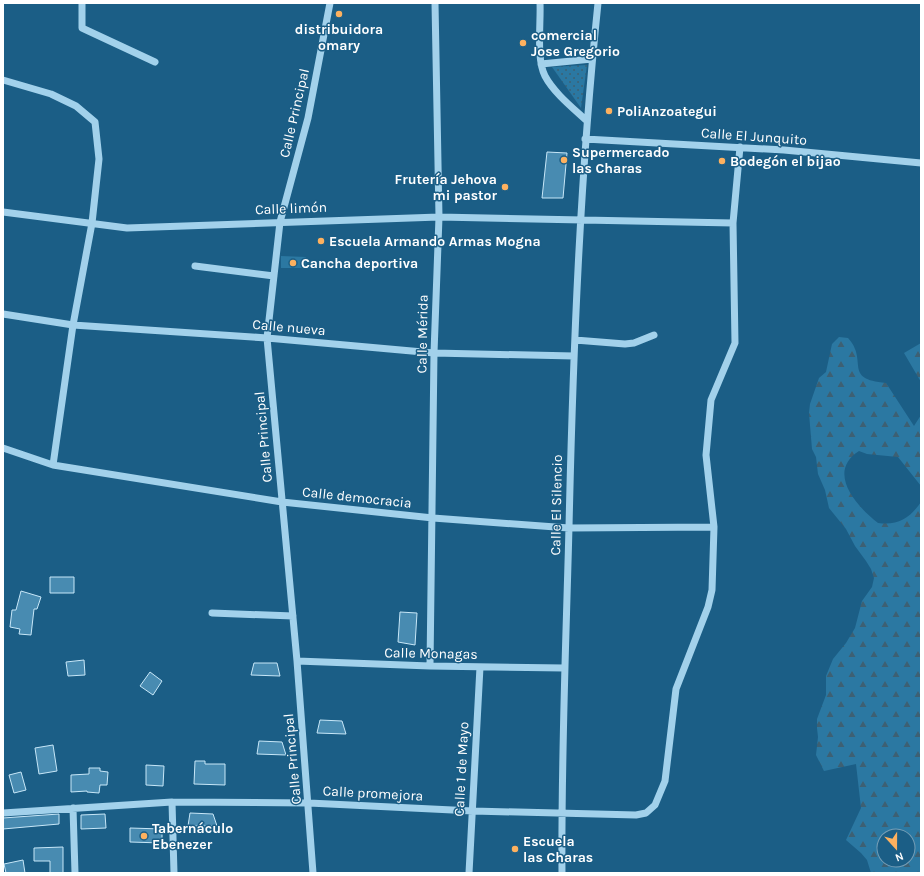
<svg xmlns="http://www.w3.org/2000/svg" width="924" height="876" font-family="Karla,sans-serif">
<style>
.forest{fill:url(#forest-firs);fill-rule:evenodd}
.park{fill:url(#park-dots)}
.garden{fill:#2b78a2}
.building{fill:#488bb1;stroke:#c7e7f8}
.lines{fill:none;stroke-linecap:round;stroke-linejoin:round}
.minor{stroke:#a2d1eb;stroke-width:7}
.poi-dot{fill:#fdb15f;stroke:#1b5e86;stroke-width:1.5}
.labels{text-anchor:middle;stroke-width:3;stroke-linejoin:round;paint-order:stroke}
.poi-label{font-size:14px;font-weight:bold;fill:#fff;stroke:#1b5e86;text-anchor:start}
.street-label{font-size:14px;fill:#fff;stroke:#1b5e86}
</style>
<defs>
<pattern id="forest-firs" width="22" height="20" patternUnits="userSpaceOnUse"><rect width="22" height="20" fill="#2b78a2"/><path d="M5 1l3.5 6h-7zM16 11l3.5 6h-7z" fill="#3d6073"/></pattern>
<pattern id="park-dots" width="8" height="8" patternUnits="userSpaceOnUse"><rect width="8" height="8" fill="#2b78a2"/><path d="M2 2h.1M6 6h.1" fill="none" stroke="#3d6073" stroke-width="1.8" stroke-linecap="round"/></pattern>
</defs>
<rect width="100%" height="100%" fill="#1b5e86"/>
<path class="forest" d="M839,337l9,1c21,23 -6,41 38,45l28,43 7,-11v71l-23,-29 -31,-3 -8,-3c-33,21 -3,55 19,72 20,3 32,-5 43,-21v371h-50l-4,-13 -6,-7 -15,-13 15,-32 -5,-44 -32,7 -8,-16 2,-18 -1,-9v-9l9,-24v-19l7,-17 13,-16 9,-15 7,-27 10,-14 2,-9 -3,-9 -5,-8 -11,-15 -9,-17 -17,-21 -4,-18 -7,-16 -2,-17 -4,-8 -3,-36 1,-9 9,-26 7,-6 6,-28zM884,836h24v24h-24z
M921,343v39l-17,-29z"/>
<path class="park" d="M587,65l-6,43 -29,-41z"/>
<path class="garden" d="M281,256l25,1 -1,11h-24z"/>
<path class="building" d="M547,152l20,1 -4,45h-21z
M50,577h24v16h-24z
M21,591l20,6 -4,12h-3l-3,26 -12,-1 1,-5 -10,-2 2,-17h4z
M400,612l17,1 -2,32 -17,-3z
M84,660l1,15 -17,1 -2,-14z
M254,663h23l3,13 -29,-1z
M150,672l12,9 -9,14 -13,-9z
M320,720l22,1 4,13 -29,-1z
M259,741l23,1 4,13 -29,-1z
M53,745l4,26 -18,3 -4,-26z
M195,761h10v3h20v21l-31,-1z
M146,765l18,1 -1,20 -17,-1z
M89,768h11v3l8,1 -1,13h-7l-1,8 -12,-1v-1l-16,1v-17l18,-1z
M21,772l5,18 -12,3 -5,-18z
M190,813l23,1 4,12h-29z
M59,814v10l-56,5v-11z
M105,814l1,14 -25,1v-14z
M130,828l32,1v14l-32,-1z
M63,847v26h-13v-12h-16v-13z
M23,860l2,13h-19l-2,-9z"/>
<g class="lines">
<path class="minor" d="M82,3v25l73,34
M540,3c1,20 -4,56 5,73 9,17 28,32 42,45
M541,64l51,-5
M3,80l48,14 25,12 19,16 4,37 -7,64 -19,102 -20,140
M585,139l199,11 137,13
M3,212l124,16 312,-11 294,6
M195,266l79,10
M3,314l70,11 194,13 167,15 140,3
M575,340l50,4 9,-1 20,-8
M3,448l50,17 229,37 151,16 136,10 145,-1
M212,613l81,3
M297,661l133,5 134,2
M430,666l4,-313 5,-136 -4,-214
M172,802l2,71
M73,808l2,65
M3,813l169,-11 137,1 164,8 163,4 10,-2 9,-8 10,-24 11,-92 32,-82 4,-17 2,-63 -8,-72 5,-55 24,-57 -2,-120 7,-76
M313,873l-16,-212 -30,-323 13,-116 28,-104 22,-115
M469,873l11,-206
M562,873c-1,-115 4,-230 7,-346 4,-175 11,-350 29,-524"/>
</g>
<g class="poi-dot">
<circle cx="339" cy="14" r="4"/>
<circle cx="523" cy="43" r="4"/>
<circle cx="609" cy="111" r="4"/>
<circle cx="564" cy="160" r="4"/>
<circle cx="722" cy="161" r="4"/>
<circle cx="505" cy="187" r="4"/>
<circle cx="321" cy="241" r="4"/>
<circle cx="293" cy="263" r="4"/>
<circle cx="144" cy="836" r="4"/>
<circle cx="515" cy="849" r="4"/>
</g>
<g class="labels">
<g class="poi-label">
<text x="339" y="34" text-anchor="middle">distribuidora<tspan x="339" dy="16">omary</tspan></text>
<text x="531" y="40">comercial<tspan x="531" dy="16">Jose Gregorio</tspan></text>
<text x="617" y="116">PoliAnzoategui</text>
<text x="572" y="157">Supermercado<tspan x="572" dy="16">las Charas</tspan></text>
<text x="730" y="166">Bodegón el bijao</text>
<text x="497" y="184" text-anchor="end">Frutería Jehova<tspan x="497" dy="16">mi pastor</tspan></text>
<text x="329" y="246">Escuela Armando Armas Mogna</text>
<text x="301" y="268">Cancha deportiva</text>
<text x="152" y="833">Tabernáculo<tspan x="152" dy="16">Ebenezer</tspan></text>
<text x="523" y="846">Escuela<tspan x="523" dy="16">las Charas</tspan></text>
</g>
<g class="street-label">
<text transform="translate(294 113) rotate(-77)" y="5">Calle Principal</text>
<text transform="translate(754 136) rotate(4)" y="5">Calle El Junquito</text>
<text transform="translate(291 208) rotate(-2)" y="5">Calle limón</text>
<text transform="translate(289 327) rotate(5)" y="5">Calle nueva</text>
<text transform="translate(422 334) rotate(-89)" y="5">Calle Mérida</text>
<text transform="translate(263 437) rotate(-95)" y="5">Calle Principal</text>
<text transform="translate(357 497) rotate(6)" y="5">Calle democracia</text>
<text transform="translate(556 505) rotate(-89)" y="5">Calle El Silencio</text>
<text transform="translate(431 653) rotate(1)" y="5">Calle Monagas</text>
<text transform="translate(292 759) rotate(-95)" y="5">Calle Principal</text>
<text transform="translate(461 769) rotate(-87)" y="5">Calle 1 de Mayo</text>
<text transform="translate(373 793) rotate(3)" y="5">Calle promejora</text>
</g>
</g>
<rect width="924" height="876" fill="none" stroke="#ffffff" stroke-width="8"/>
<g transform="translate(896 848) rotate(159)"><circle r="19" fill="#1b5e86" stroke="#769eb6"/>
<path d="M0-3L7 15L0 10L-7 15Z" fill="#fdb15f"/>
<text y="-6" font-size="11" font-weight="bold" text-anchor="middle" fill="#ffffff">N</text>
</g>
</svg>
